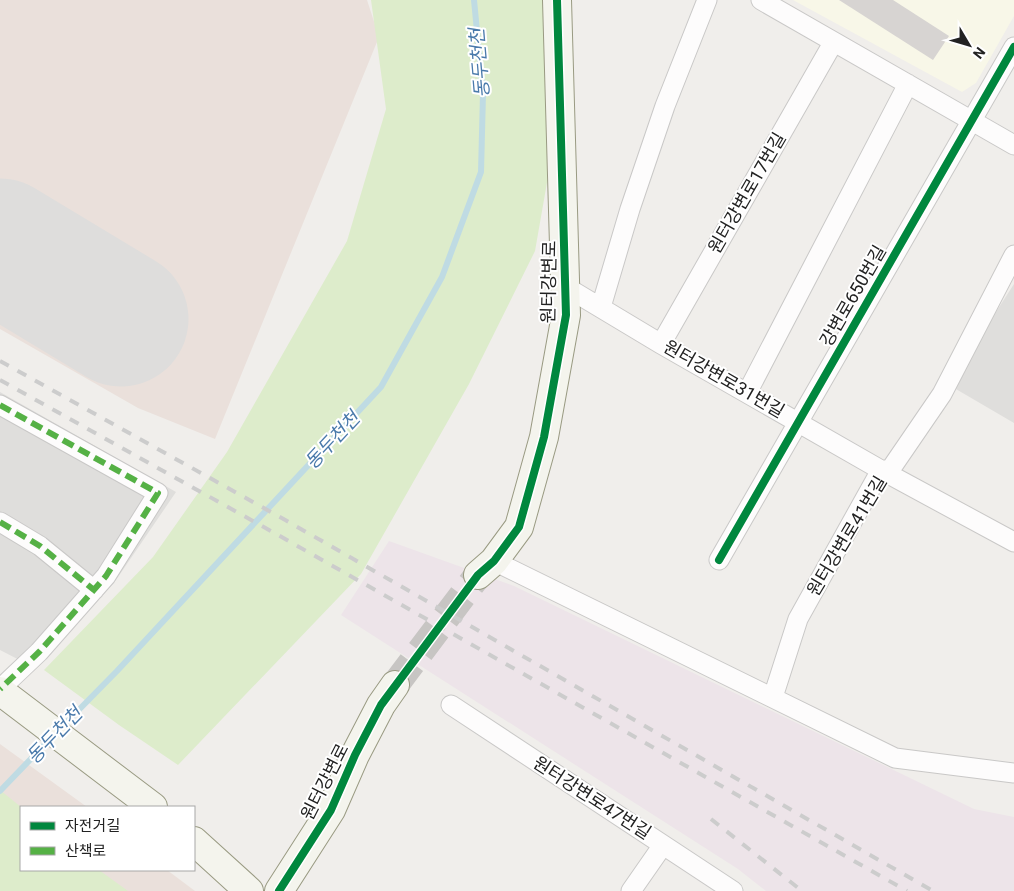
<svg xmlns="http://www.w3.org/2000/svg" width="1014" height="891" font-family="Roboto,'Noto Sans KR',sans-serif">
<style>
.residential{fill:#dfdedc}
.industrial{fill:#ede4e9}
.education{fill:#f8f7e8}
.military{fill:#eae0db}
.grass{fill:#ddeccb}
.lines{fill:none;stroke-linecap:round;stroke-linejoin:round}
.stream{stroke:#bfdbe3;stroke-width:6}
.runway{stroke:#dedddc;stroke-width:135}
.building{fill:#d7d4d2}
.secondary-tunnel{stroke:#c7c5c3;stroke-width:28;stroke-dasharray:28 14;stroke-linecap:butt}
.street-casing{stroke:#c9c8c7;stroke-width:21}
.secondary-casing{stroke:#999a82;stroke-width:30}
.street{stroke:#fdfcfc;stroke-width:19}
.secondary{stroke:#f4f4ed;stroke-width:28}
.rail{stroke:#ccc;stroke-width:4;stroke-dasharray:10 10;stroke-linecap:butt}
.quiet{stroke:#55b145;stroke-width:6;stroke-dasharray:12 6;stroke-linecap:butt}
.cycleway-casing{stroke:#fff;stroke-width:11}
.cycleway{stroke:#00873e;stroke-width:8}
.labels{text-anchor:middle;stroke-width:4;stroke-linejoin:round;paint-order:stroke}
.street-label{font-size:18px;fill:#222;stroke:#fff}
.water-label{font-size:19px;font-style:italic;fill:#4a7aab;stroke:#fff}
</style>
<rect width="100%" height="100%" fill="#f0eeeb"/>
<path class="residential" d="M1014,284v139l-65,-38z
M0,392l176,100 -62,91 -79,85 -35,-18z"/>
<path class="industrial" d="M389,541l125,45 460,223 40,8v74h-248l-28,-22 -397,-254z"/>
<path class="education" d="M793,0h221v16l-38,67 -14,9z"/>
<path class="military" d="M0,0h367l12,37 -164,402 -77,-31 -138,-79z
M0,744l87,63h-66v63h146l28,21h-195z"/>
<path class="grass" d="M371,0h172l9,154 -17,97 -66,133 -108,190 -183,191 -59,-40 -75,-55 109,-113 74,-105 120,-211 39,-132z
M0,790l21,17v63h78l29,21h-128z"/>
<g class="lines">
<path class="stream" d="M60,729l57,-58 264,-284 61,-110 39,-105 2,-78 -9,-94
M0,791l51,-53"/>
<path class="runway" d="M0,246l121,73"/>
</g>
<path class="building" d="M839,0h54l56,36 -16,24z"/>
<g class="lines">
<path class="secondary-tunnel" d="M395,685l83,-110"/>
<g class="street-casing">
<path id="street" d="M761,0l253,145
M566,287l95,57 220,126 133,72
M601,307l29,-98 35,-103 42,-106
M661,344l172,-301
M747,393l161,-309
M0,405l158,88 -52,83 -67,76 -39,37
M0,522l40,24 54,44
M719,560l295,-513
M494,561l401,197 119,15
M773,697l25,-78 83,-149h9l52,-76 72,-139
M451,705l282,186
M631,891l32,-46"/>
</g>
<g class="secondary-casing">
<path id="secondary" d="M478,575l16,-14 25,-34 25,-90 22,-122 -9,-315
M0,691l153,116
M194,841l55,50
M279,891l52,-81 24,-55 26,-50 14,-20"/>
</g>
<use href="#street" class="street"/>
<use href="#secondary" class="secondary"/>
<path class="rail" d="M0,361l287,160 646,370
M0,380l278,155 629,356
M711,819l91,72"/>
<path class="quiet" d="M0,405l158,88 -52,83 -67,76 -39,37
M0,522l40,24 54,44"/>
<g class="cycleway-casing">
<path id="cycleway" d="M719,560l295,-513
M279,891l52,-81 24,-55 26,-50 97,-130 16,-14 25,-34 25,-90 22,-122 -9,-315"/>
</g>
<use href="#cycleway" class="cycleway"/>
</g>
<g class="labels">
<g class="street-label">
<text transform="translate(747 193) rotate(-60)" y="6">원터강변로17번길</text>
<text transform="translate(549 282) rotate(-89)" y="6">원터강변로</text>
<text transform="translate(853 296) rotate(-60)" y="6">강변로650번길</text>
<text transform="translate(724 379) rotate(30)" y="6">원터강변로31번길</text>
<text transform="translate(847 536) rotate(-59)" y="6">원터강변로41번길</text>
<text transform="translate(325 782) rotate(-63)" y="6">원터강변로</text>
<text transform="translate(592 798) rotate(33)" y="6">원터강변로47번길</text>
</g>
<g class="water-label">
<text transform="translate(479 63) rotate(-95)" y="7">동두천천</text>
<text transform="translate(332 440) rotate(-47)" y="7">동두천천</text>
<text transform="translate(54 735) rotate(-46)" y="7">동두천천</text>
</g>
</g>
<rect x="20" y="806" width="175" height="65" fill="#ffffff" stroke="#a7a7a7"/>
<rect x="30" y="822" width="25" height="8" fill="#00873e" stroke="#a7a7a7"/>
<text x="65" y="831" font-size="15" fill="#222222">자전거길</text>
<rect x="30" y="847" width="25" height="8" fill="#55b145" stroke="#a7a7a7"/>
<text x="65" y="856" font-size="15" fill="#222222">산책로</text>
<g transform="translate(969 45) rotate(128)" stroke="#ffffff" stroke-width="4" paint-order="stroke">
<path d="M0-4L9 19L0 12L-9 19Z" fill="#222222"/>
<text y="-8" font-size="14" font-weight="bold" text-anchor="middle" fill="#222222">N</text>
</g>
</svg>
